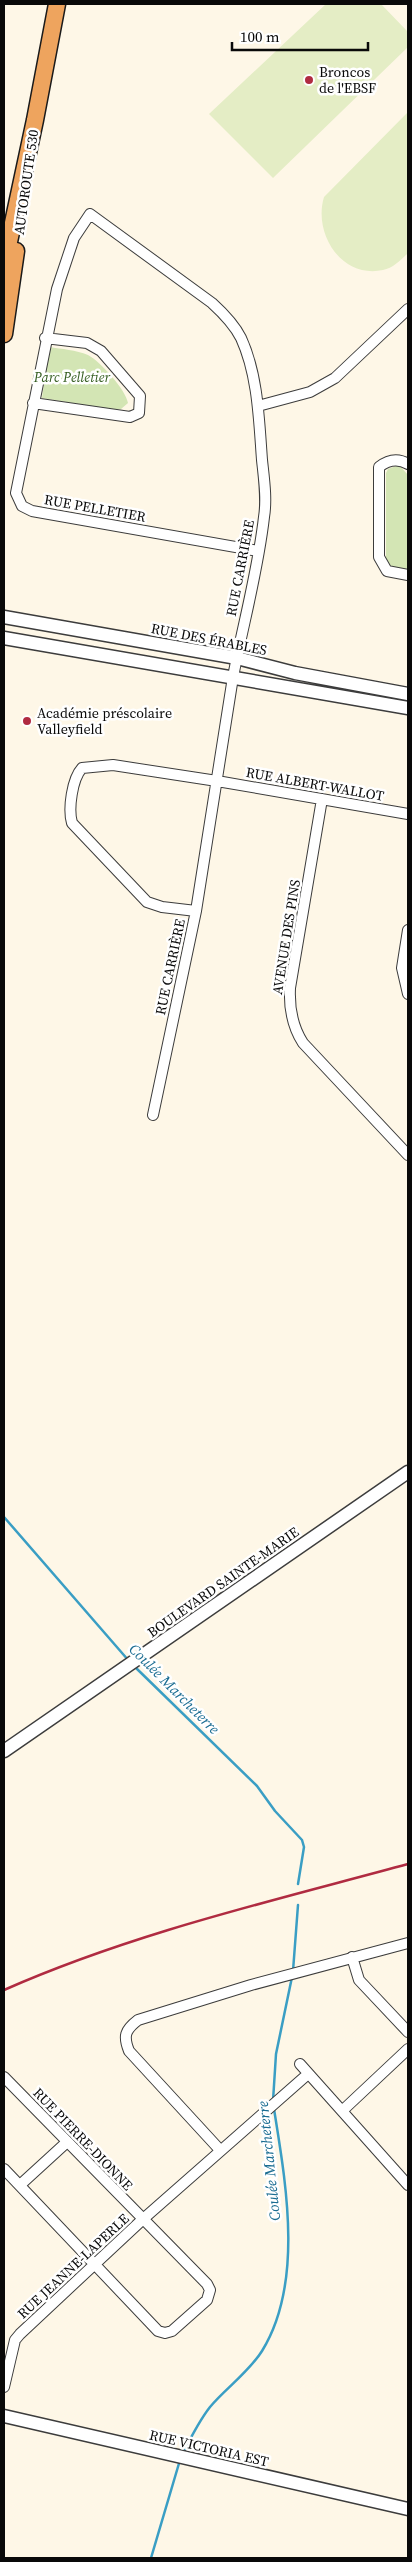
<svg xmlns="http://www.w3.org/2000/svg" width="412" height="2562" font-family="'Source Serif 4',serif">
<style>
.green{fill:#d3e5b4}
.pitch{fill:#e4edc5}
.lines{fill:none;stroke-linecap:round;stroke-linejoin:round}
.stream{stroke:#3a9ec4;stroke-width:2.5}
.minor-casing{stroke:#3c3c3c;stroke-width:12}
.tertiary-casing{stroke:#3c3c3c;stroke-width:15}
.trunk-casing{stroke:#1a1a1a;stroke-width:19}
.minor{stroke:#fff;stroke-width:10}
.tertiary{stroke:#fff;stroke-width:12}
.trunk{stroke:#eea45e;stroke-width:16}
.rail{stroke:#b02b41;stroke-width:2.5}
.poi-dot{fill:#b02b41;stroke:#fff;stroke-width:2}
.labels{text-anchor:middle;stroke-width:5;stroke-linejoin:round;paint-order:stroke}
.poi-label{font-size:14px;fill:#090909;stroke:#fff;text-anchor:start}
.street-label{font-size:14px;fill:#090909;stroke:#fff}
.park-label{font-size:14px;font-style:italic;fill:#335c1f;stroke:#fff}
.water-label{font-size:15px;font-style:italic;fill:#1b6d92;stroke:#fff}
</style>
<rect width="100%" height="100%" fill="#fef7e7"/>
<path class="green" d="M49,347c13,2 27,3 39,8 12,6 38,35 40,48l-7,6h-11l-68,-11z
M396,466h4l8,9v95l-17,-3 -5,-9v-85l2,-4z"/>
<path class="pitch" d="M326,4h55l27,28v15l-135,131 -64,-64z
M408,112v141c-7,7 -15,15 -25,17 -42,9 -70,-37 -59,-73z"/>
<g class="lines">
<path class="stream" d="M4,1517l125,144
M135,1667l122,119 18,25 27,29 2,7 -6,37
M293,1971l5,-66
M273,2101l3,-47 16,-77
M183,2453c8,-16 16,-32 27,-46 16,-19 39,-35 52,-56 42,-68 24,-167 12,-242
M151,2558l29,-98"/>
<g class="minor-casing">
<path id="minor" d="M33,403l97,14 9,-4 1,-17 -39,-45 -14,-8 -42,-5
M258,406l52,-14 25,-14 73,-69
M408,464c-10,-6 -20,-4 -29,3v90l8,14 21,4
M322,799l-32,189c-1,21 2,38 13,55l105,112
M196,911l-34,-4 -15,-5 -75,-79c-4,-14 0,-44 10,-55l31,-3 104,16 191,33
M408,930l-6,38 6,26
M153,1115l43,-204 37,-234c10,-53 25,-106 31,-160 3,-18 0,-38 -2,-57 -3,-40 -4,-85 -21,-122 -7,-14 -18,-25 -29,-35l-122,-89 -16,24 -17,51 -41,204 6,13 10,5 226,40
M352,1957l7,23 49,52
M300,2064l108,121
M4,2077l203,207 3,6 -3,10 -35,31 -7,2 -7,-2 -154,-162
M342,2111l66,-62
M220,2150l-91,-99c-6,-15 -4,-21 9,-31l113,-35 157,-42
M20,2185l47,-43
M4,2387l11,-47 5,-6 122,-114 166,-146"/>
</g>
<g class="tertiary-casing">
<path id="tertiary" d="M4,617l233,41 58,15 113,21
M4,638l404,70
M4,1751l404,-279
M4,2416l404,93"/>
</g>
<g class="trunk-casing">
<path id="trunk" d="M4,265l31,-145 22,-116
M4,334l12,-83"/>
</g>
<use href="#minor" class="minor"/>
<use href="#tertiary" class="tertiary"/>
<use href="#trunk" class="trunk"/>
<path class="rail" d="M4,1990c129,-57 268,-89 404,-126"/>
</g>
<g class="poi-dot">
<circle cx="309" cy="80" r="5"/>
<circle cx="27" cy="721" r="5"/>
</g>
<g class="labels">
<g class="poi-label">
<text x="319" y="77">Broncos<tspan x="319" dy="16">de l'EBSF</tspan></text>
<text x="37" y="718">Académie préscolaire<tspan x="37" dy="16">Valleyfield</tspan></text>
</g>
<g class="street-label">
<text transform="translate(26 182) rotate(-82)" y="5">AUTOROUTE 530</text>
<text transform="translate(95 508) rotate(10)" y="5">RUE PELLETIER</text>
<text transform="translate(240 568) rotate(-79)" y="5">RUE CARRIÈRE</text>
<text transform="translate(209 639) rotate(11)" y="5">RUE DES ÉRABLES</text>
<text transform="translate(315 784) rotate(10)" y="5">RUE ALBERT-WALLOT</text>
<text transform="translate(286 937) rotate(-81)" y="5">AVENUE DES PINS</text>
<text transform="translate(170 967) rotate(-78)" y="5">RUE CARRIÈRE</text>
<text transform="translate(223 1582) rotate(-35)" y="5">BOULEVARD SAINTE-MARIE</text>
<text transform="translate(83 2139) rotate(46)" y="5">RUE PIERRE-DIONNE</text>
<text transform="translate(73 2266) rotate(-43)" y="5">RUE JEANNE-LAPERLE</text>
<text transform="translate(209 2448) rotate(13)" y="5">RUE VICTORIA EST</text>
</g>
<g class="park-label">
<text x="72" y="382">Parc Pelletier</text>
</g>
<g class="water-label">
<text transform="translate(174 1689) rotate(45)" y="5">Coulée Marcheterre</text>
<text transform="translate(269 2161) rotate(-96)" y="5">Coulée Marcheterre</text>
</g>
</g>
<rect width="412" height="2562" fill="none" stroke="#090909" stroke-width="10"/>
<path d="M232 42v8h136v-8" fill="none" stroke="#090909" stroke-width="2.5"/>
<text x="240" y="42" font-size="15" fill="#090909" stroke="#ffffff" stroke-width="4" paint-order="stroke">100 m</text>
</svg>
